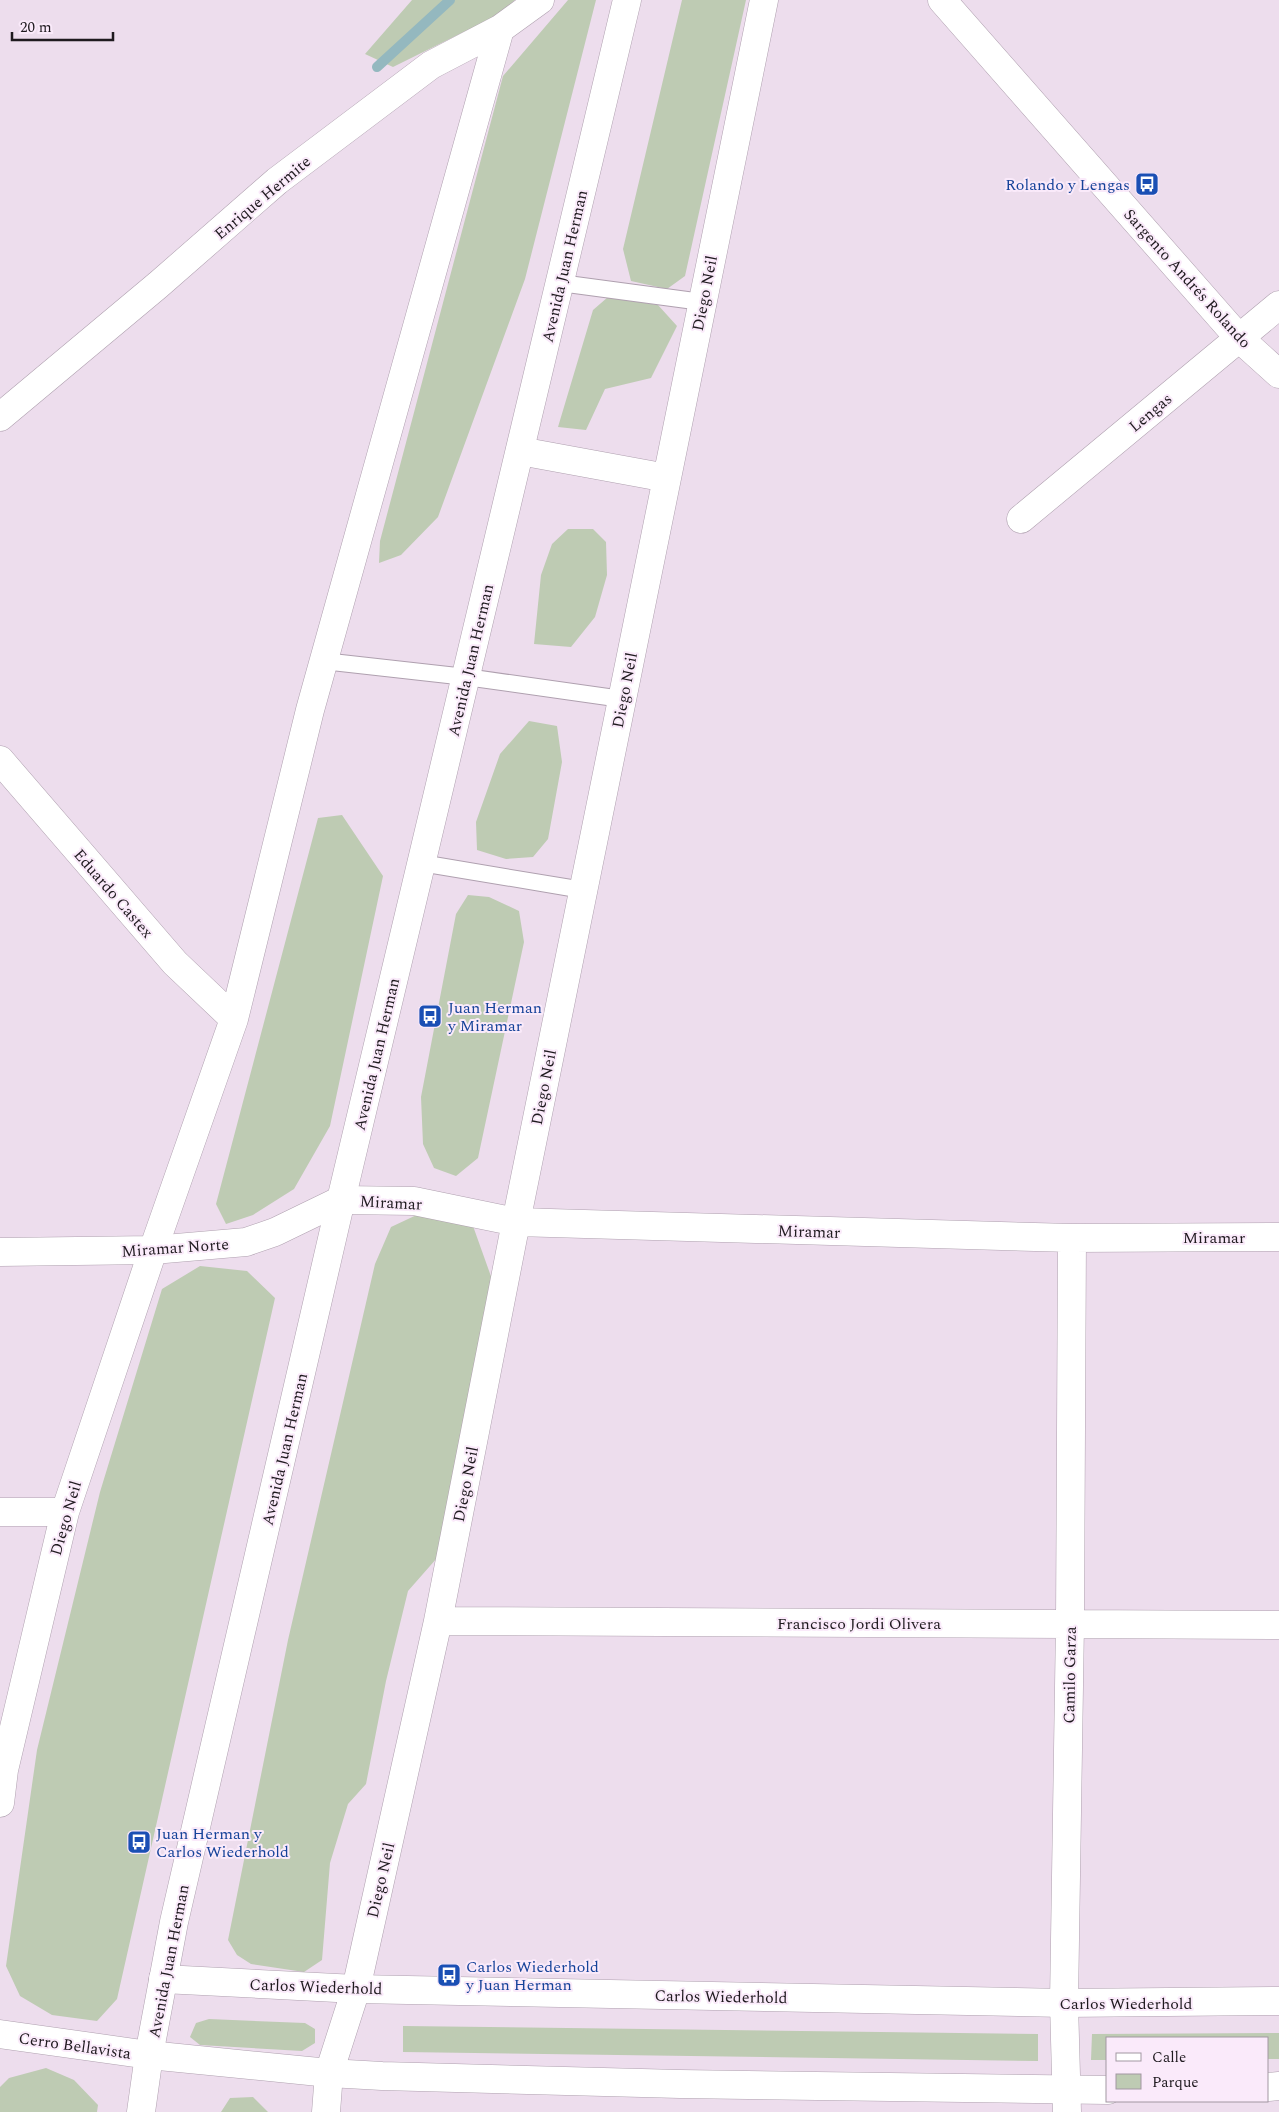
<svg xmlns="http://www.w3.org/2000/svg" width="1279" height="2112" font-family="Spectral,serif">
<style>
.green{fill:#becbb3}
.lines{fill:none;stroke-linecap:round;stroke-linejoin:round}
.stream{stroke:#94b8bf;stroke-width:10}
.lane-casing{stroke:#afa0af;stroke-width:18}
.street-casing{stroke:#afa0af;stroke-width:29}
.secondary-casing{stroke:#afa0af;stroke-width:29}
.primary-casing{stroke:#afa0af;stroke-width:29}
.lane{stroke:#fff;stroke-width:16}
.street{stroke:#fff;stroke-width:28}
.secondary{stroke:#fff;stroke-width:28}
.primary{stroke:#fff;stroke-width:28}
.labels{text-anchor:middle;stroke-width:4;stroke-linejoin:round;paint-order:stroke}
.transit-label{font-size:16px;fill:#164399;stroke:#faeafa;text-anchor:start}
.street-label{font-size:16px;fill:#1f1a1f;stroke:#faeafa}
</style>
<rect width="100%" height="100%" fill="#eddded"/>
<path class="green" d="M412,0h103l-15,14 -107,53 -28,-13z
M568,0h28l-71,279 -87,238 -37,38 -22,8 1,-22 123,-465z
M682,0h64l-61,276 -18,13 -36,-8 -8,-32z
M608,297l50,8 19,21 -26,52 -46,11 -19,41 -28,-3 35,-117z
M568,529h25l13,13 1,33 -12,42 -24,30 -37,-3 7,-69 11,-31z
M529,721l28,5 5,36 -14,77 -15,18 -27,2 -29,-9 -1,-28 24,-68z
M342,815l41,61 -53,250 -36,63 -41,26 -27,9 -10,-20 102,-386z
M468,895l21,2 30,14 5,31 -46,216 -22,18 -22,-8 -11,-24 -2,-47 35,-183z
M423,1212l50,14 20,56 -56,276 -29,33 -22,90 -20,103 -18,20 -18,59 -8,97 -18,12 -53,-8 -14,-9 -9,-15 60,-300 87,-376 16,-37z
M200,1266l47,5 28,27 -158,701 -20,22 -45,-6 -32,-19 -14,-30 31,-216 63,-258 62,-203z
M209,2019l96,4 10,6v14l-13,8 -102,-6 -10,-8 6,-14z
M403,2026l635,8v27l-635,-9z
M1279,2033v26h-11v-21h-160v22h-17l1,-26z
M46,2068l28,12 24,25 -1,7h-97v-25l9,-9z
M253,2097l15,15h-47l9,-14z"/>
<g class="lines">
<path class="stream" d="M377,67l73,-67"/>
<g class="lane-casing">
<path id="lane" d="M560,283l142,19
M323,661l143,16 156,22
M421,863l162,27"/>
</g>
<g class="street-casing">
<path id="street" d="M942,0l297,338 40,36
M0,417l158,-132 119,-104 154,-116 69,-36 40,-29
M520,451l147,27
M1021,519l258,-214
M0,760l175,203 59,56
M341,1200l73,1 102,21 556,16 207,-1
M0,1512h65
M438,1621l841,4
M0,1803l4,-33 61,-258 88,-262 81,-231 76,-309 190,-681
M0,2034l149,21
M326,2112l3,-39 27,-84 82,-368 78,-399 248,-1222
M1067,2112l-3,-109 6,-380 2,-385"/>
</g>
<g class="secondary-casing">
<path id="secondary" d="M0,1252l153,-2 93,-8 29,-10 66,-32
M163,1979l193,10 708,14 215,-2
M149,2055l180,18 53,3 298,8 428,6
M1268,2087l11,-1"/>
</g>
<g class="primary-casing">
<path id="primary" d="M141,2112l8,-57 25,-133 167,-722 286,-1200"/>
</g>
<use href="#lane" class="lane"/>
<use href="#street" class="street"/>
<use href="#secondary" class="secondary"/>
<use href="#primary" class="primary"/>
</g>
<defs>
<g id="bus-square" transform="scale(1.25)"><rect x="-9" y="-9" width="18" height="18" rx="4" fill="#1a4fb4" stroke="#faeafa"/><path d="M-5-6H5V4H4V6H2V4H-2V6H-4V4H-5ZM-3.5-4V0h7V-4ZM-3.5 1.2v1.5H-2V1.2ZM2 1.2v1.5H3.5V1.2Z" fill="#fff"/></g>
</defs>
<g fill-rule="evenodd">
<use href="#bus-square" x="1147" y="184"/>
<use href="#bus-square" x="430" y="1016"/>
<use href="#bus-square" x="139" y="1842"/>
<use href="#bus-square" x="449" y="1975"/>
</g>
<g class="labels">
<g class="transit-label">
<text x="1130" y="190" text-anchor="end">Rolando y Lengas</text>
<text x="448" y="1013">Juan Herman<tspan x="448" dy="18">y Miramar</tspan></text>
<text x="156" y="1839">Juan Herman y<tspan x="156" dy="18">Carlos Wiederhold</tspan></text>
<text x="466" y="1972">Carlos Wiederhold<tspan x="466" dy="18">y Juan Herman</tspan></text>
</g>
<g class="street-label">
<text transform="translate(262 197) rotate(-40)" y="6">Enrique Hermite</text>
<text transform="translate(564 266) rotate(-77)" y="6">Avenida Juan Herman</text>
<text transform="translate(1188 278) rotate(48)" y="6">Sargento Andrés Rolando</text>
<text transform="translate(704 293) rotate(-79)" y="6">Diego Neil</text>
<text transform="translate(1150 412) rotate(-40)" y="6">Lengas</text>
<text transform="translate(470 660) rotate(-77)" y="6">Avenida Juan Herman</text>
<text transform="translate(624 690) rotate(-79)" y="6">Diego Neil</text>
<text transform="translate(114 893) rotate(49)" y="6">Eduardo Castex</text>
<text transform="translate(376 1054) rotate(-77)" y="6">Avenida Juan Herman</text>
<text transform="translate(543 1087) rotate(-79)" y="6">Diego Neil</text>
<text transform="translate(391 1202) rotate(3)" y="6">Miramar</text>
<text transform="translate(809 1231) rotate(2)" y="6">Miramar</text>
<text x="1214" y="1243">Miramar</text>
<text transform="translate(175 1247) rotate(-4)" y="6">Miramar Norte</text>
<text transform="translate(284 1449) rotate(-77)" y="6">Avenida Juan Herman</text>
<text transform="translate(465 1484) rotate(-79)" y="6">Diego Neil</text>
<text transform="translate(65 1518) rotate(-74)" y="6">Diego Neil</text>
<text x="859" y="1629">Francisco Jordi Olivera</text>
<text transform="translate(1069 1675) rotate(-89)" y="6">Camilo Garza</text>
<text transform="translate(380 1880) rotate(-77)" y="6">Diego Neil</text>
<text transform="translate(168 1961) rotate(-79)" y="6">Avenida Juan Herman</text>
<text transform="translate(316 1986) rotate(2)" y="6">Carlos Wiederhold</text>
<text transform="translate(721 1996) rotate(1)" y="6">Carlos Wiederhold</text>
<text x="1126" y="2009">Carlos Wiederhold</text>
<text transform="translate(75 2045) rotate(8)" y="6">Cerro Bellavista</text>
</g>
</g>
<rect x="1106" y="2037" width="162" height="65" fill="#faeafa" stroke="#a297a2"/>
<rect x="1116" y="2053" width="25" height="8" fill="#ffffff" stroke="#a297a2"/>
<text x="1152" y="2062" font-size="15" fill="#1f1a1f">Calle</text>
<rect x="1116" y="2074" width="25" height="15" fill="#becbb3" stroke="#a297a2"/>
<text x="1152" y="2087" font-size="15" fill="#1f1a1f">Parque</text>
<path d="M12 32v8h101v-8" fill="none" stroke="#1f1a1f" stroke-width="2.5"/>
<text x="20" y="32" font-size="15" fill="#1f1a1f" stroke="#faeafa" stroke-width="4" paint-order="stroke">20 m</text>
</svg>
